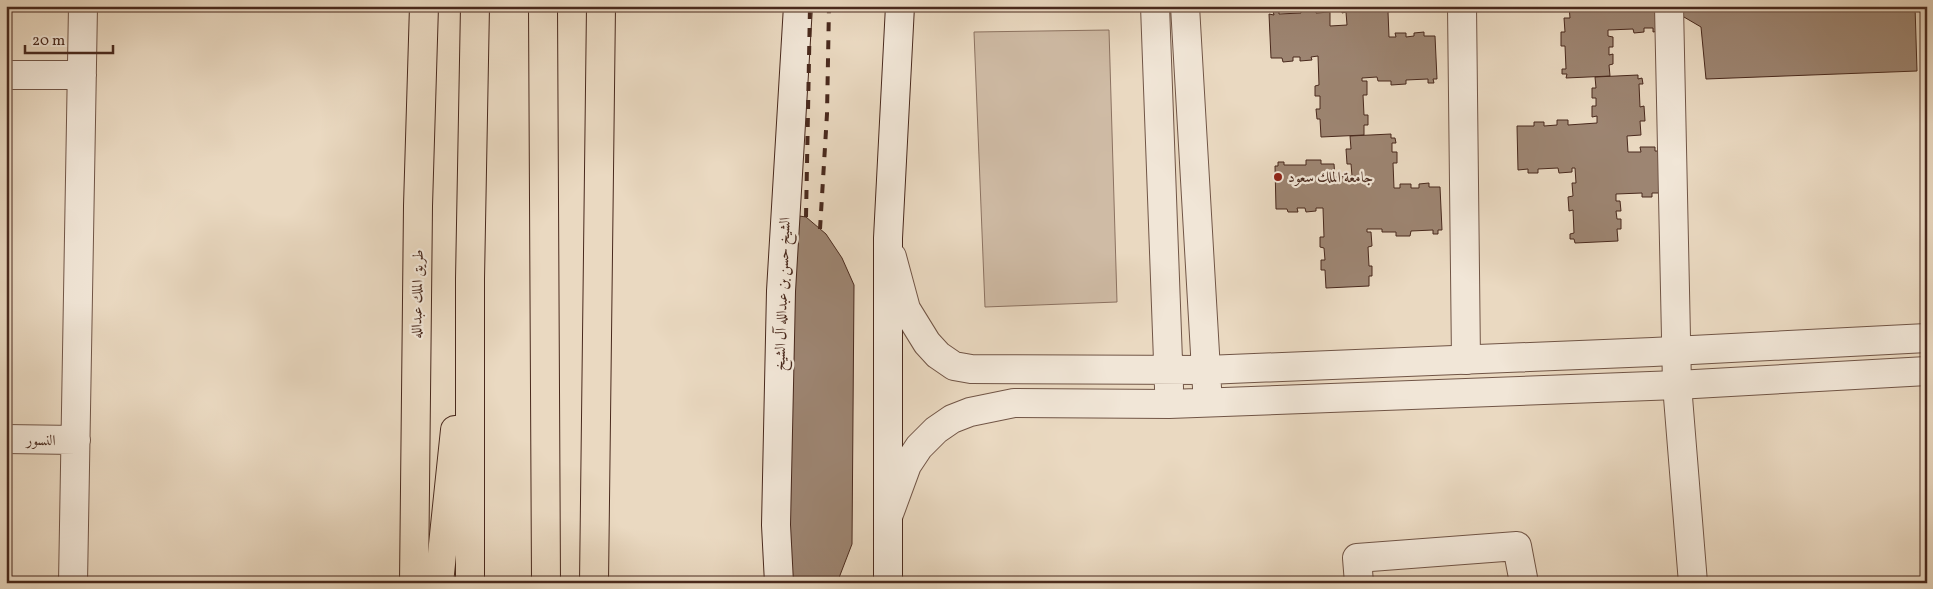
<svg xmlns="http://www.w3.org/2000/svg" width="1933" height="589" font-family="Vollkorn,Amiri,serif">
<style>
.green{fill:#cfbba5;stroke:#8c7261}
.building{fill:#9d8572;stroke:#49291d}
.lines{fill:none;stroke-linecap:round;stroke-linejoin:round}
.minor-casing{stroke:#715546;stroke-width:30}
.tertiary-casing{stroke:#715546;stroke-width:30}
.secondary-casing{stroke:#49291d;stroke-width:30}
.primary-casing{stroke:#49291d;stroke-width:30}
.trunk-casing{stroke:#49291d;stroke-width:30}
.minor{stroke:#f1e6d7;stroke-width:28}
.tertiary{stroke:#f1e6d7;stroke-width:28}
.secondary{stroke:#f1e6d7;stroke-width:28}
.primary{stroke:#ead9c1;stroke-width:28}
.trunk{stroke:#ead9c1;stroke-width:28}
.rail{stroke:#49291d;stroke-width:4;stroke-dasharray:9 9;stroke-linecap:butt}
.poi-dot{fill:#8f2418;stroke:#f1e6d7;stroke-width:2}
.labels{text-anchor:middle;stroke-width:4.5;stroke-linejoin:round;paint-order:stroke}
.poi-label{font-size:15px;fill:#49291d;stroke:#f1e6d7;text-anchor:start}
.street-label{font-size:15px;fill:#49291d;stroke:#f1e6d7}
</style>
<rect width="100%" height="100%" fill="#ead9c1"/>
<filter id="stains"><feTurbulence type="fractalNoise" baseFrequency=".004" numOctaves="4"/><feColorMatrix values="0 0 0 0 .2 0 0 0 0 .09 0 0 0 0 .02 0 0 0 .5 -.17"/></filter>
<radialGradient id="worn" r=".72"><stop offset=".6" stop-color="#630" stop-opacity="0"/><stop offset="1" stop-color="#630" stop-opacity=".3"/></radialGradient>
<path class="green" d="M1109,30l8,272 -132,5 -11,-275z"/>
<path class="building" d="M1342,6h50v5l-4,1 1,25h7l-1,-4h11v4l8,-1v-3l10,-1v4h11l2,43h-4l1,4h-6v-4l-22,1v4l-15,1v-4h-13l-1,-4 -15,1v3h5v14h-4l1,20h4v10h-4v10l-43,2 -1,-18h-3l-1,-10h4v-13h-5v-10l4,-1 -1,-29 -7,1 1,3 -12,1v-4h-7v4l-10,1 -1,-4h-11l-2,-44 5,1 -1,-4h6v3l22,-1v-4h15v4l14,-1v14l17,-1 -1,-13 -4,1z
M1569,6h92l-2,25 -6,1v-4h-9v4l-10,1 -1,-4 -25,1v6l5,1v10h-4v8l4,-1v10l-4,1 1,11 -44,2 1,-4h-5v-5h4l-1,-23h-4v-14h4l-1,-14h6z
M1672,6h243l2,65 -211,8 -5,-52 -29,-17z
M1638,75v4l4,-1 1,6h-4l1,23 4,-1 1,15h-5l1,14 -14,1 1,16h13l-1,-5h15v4h14l-8,42h-9v4h-10v-4l-26,1v7h4l1,10h-5l1,8h4v10h-4l1,12 -43,2 -1,-4h-4v-5l4,-1 -1,-23 -4,1 -1,-14 5,-1 -1,-13h4l-1,-15h-3v4l-13,1 -1,-5 -20,1v4h-10v-4l-10,1 -1,-44h17v-4h10v4l13,-1v-5h11v5l29,-2v-7l-5,1v-11h4v-8h-4v-10h4l-1,-11z
M1391,134v4h4l1,5h-4v9h5v11h-4l1,25h6v-4h11v4h8v-4l10,-1v4h11l2,43h-4v4h-5v-4l-22,1 -1,5h-14v-4h-14v-3h-15v3h4l1,14 -4,1 1,19h3v10h-3v10l-43,2 -1,-18h-4v-10h4l-1,-12 -4,-1v-10h4l-1,-29h-7v3l-10,1 -1,-4h-8l1,4h-10l-1,-3h-11l-1,-43h3v-4h6v3h22v-5h15v4h13l1,13 17,-1 -1,-12h-4l-1,-15h5l-1,-13z
M799,216l7,1 20,17 16,24 12,27 -2,259 -15,39h-64z"/>
<g class="lines">
<g class="minor-casing">
<path id="minor" d="M1462,6l4,354
M1669,6l8,379 16,198
M6,75h76
M6,439l70,1
M73,583l10,-577
M1359,583l-2,-25 160,-12 7,37"/>
</g>
<g class="tertiary-casing">
<path id="tertiary" d="M1155,6l14,382
M1185,6l22,382
M892,257l14,52 21,34 11,12 16,11 17,3 235,1 447,-18 274,-14
M889,514l18,-49 12,-18 17,-17 16,-11 18,-7 44,-9 155,1 508,-19 250,-14"/>
</g>
<g class="secondary-casing">
<path id="secondary" d="M779,583l-3,-58 5,-234 17,-285
M888,583v-345l12,-232"/>
</g>
<g class="primary-casing">
<path id="primary" d="M414,583l4,-377 6,-200
M594,583l7,-577"/>
</g>
<g class="trunk-casing">
<path id="trunk" d="M543,6l3,577
M439,583l16,-153
M470,583v-304l5,-273"/>
</g>
<use href="#minor" class="minor"/>
<use href="#tertiary" class="tertiary"/>
<use href="#secondary" class="secondary"/>
<use href="#primary" class="primary"/>
<use href="#trunk" class="trunk"/>
<path class="rail" d="M806,217l4,-211
M820,229l7,-115 2,-108"/>
</g>
<circle class="poi-dot" cx="1278" cy="177" r="5"/>
<g class="labels">
<g class="poi-label">
<text x="1288" y="182">جامعة الملك سعود</text>
</g>
<g class="street-label">
<text transform="translate(417 294) rotate(-89)" y="5">طريق الملك عبدالله</text>
<text transform="translate(782 294) rotate(-88)" y="5">الشيخ حسن بن عبدالله آل الشيخ</text>
<text transform="translate(41 440) rotate(1)" y="5">النسور</text>
</g>
</g>
<rect width="1933" height="589" fill="none" stroke="#ead9c1" stroke-width="25"/>
<rect x="8" y="8" width="1918" height="574" fill="none" stroke="#49291d" stroke-width="2.5"/>
<rect x="12" y="12" width="1908" height="564" fill="none" stroke="#49291d"/>
<path d="M25 45v8h88v-8" fill="none" stroke="#49291d" stroke-width="2.5"/>
<text x="32" y="45" font-size="15" fill="#49291d" stroke="#f1e6d7" stroke-width="4" paint-order="stroke">20 m</text>
<rect width="100%" height="100%" filter="url(#stains)"/>
<rect width="100%" height="100%" fill="url(#worn)"/>
</svg>
